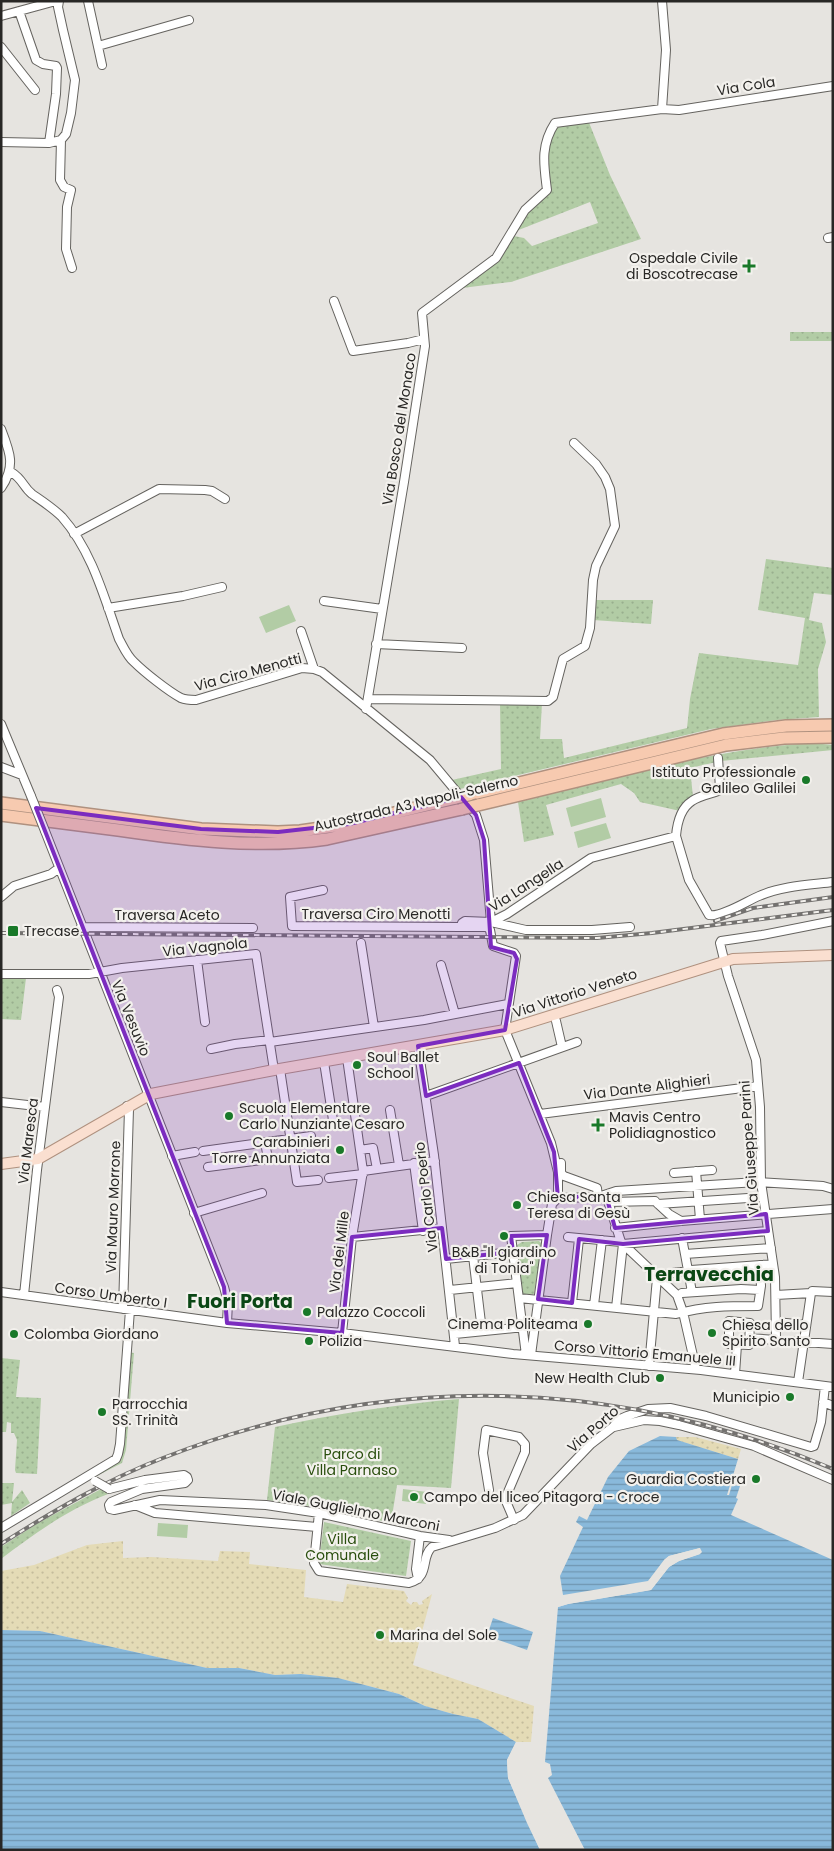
<svg xmlns="http://www.w3.org/2000/svg" width="834" height="1851" font-family="Poppins,sans-serif">
<style>
.green{fill:url(#green-dots)}
.sand{fill:url(#sand-dots)}
.pitch{fill:#b2cca5}
.water{fill:url(#water-rules)}
.pier{fill:#e6e4e0}
.lines{fill:none;stroke-linecap:round;stroke-linejoin:round}
.minor-casing{stroke:#65635f;stroke-width:10}
.major-casing{stroke:#af917f;stroke-width:12}
.highway-casing{stroke:#af917f;stroke-width:14}
.minor{stroke:#fff;stroke-width:8}
.major{stroke:#fadfd0;stroke-width:10}
.highway{stroke:#f7cab0;stroke-width:11}
.rail-casing{stroke:#747270;stroke-width:4}
.rail{stroke:#f3f1ed;stroke-width:2;stroke-dasharray:5.5;stroke-linecap:butt}
.minor-bridge-casing{stroke:#65635f;stroke-width:10;stroke-linecap:butt}
.highway-bridge-casing{stroke:#af917f;stroke-width:14;stroke-linecap:butt}
.minor-bridge{stroke:#fff;stroke-width:8}
.highway-bridge{stroke:#f7cab0;stroke-width:11}
.marked{fill:#7b2cbf;fill-opacity:0.2;stroke:#7b2cbf;stroke-width:4;stroke-linejoin:round}
.poi-dot{fill:#197929;stroke:#f3f1ed;stroke-width:2}
.labels{text-anchor:middle;stroke-width:4.5;stroke-linejoin:round;paint-order:stroke}
.street-label{font-size:14px;fill:#282725;stroke:#f3f1ed}
.poi-label{font-size:14px;fill:#282725;stroke:#f3f1ed;text-anchor:start}
.park-label{font-size:14px;fill:#294e0d;stroke:#f3f1ed}
.district-label{font-size:19px;font-weight:bold;fill:#0b4715;stroke:#f3f1ed}
</style>
<defs>
<pattern id="green-dots" width="8" height="8" patternUnits="userSpaceOnUse" patternTransform="scale(1.25)"><rect width="8" height="8" fill="#b2cca5"/><path d="M2 2h.1M6 6h.1" fill="none" stroke="#99af8e" stroke-width="1.8" stroke-linecap="round"/></pattern>
<pattern id="sand-dots" width="8" height="8" patternUnits="userSpaceOnUse" patternTransform="scale(1.25)"><rect width="8" height="8" fill="#e4dbb6"/><path d="M2 2h.1M6 6h.1" fill="none" stroke="#c4bc9c" stroke-width="1.8" stroke-linecap="round"/></pattern>
<pattern id="water-rules" width="6" height="5" patternUnits="userSpaceOnUse" patternTransform="scale(1.25)"><rect width="6" height="5" fill="#89b9db"/><path d="M0 2.5h6" fill="none" stroke="#7096b1"/></pattern>
</defs>
<rect width="100%" height="100%" fill="#e6e4e0"/>
<path class="green" d="M588,120l22,55 31,64 -130,43 -49,6 24,-20 28,-32 10,2 8,8 66,-23 -8,-21 -74,29 11,-19 22,-21c-1,-17 -7,-53 8,-64 8,-6 21,-6 31,-7z
M790,332h43v9h-43z
M766,559l67,9v27l-19,-2 -5,27 13,3 4,19 -8,27 1,48 -42,3 -66,9 -251,60 -8,-9 49,-11 -1,-66h42l-2,36h22l2,19 123,-30 3,-29 9,-46 99,12 7,-47 -47,-8z
M594,600h59l-2,24 -58,-4z
M812,743l21,2v5l-112,11 -31,7 3,29 -5,2 -8,12 -40,-9 -6,-9 -13,-9 -75,21 8,30 -30,7 -6,-40c97,-24 194,-53 294,-59z
M1,978h25l-5,42 -20,-1z
M539,1241l3,3 -8,50 -11,1 -2,-2 -4,-48 5,-3z
M126,1352l8,1 -8,97 -4,13 -29,15 -4,-4 27,-15z
M1,1358l19,2 -4,37 25,1 -4,76 -21,-1 -1,-3 2,-30 -3,-7h-3v-10l-4,-1 -1,10h-5z
M459,1399l-8,89 -54,-3 -6,38 -59,-14 -65,-9 8,-73c61,-13 122,-23 184,-28z
M1,1483h13l-2,19 10,-12 8,13 -19,13 1,-13 -11,2z
M101,1489l7,5c-39,15 -73,39 -107,65v-12l37,-24z
M324,1522l87,19 -5,35 -87,-12z"/>
<path class="sand" d="M676,1437h19l46,12 -3,10 -62,-19z
M123,1541v17l28,-1 67,4 2,-10 30,1 -1,12 57,6 -2,27 39,5 4,-18 57,7 4,7 -2,3 5,4 2,-3h4l2,3 4,-1 -1,-3 10,-7 -19,71 121,41 -3,36h-15l-38,-23 -25,-5 -28,-8 -26,-12 -61,-16 -37,-4 -26,1 -36,-7h-32l-167,-37 -39,-1v-59l33,-6 53,-20z"/>
<path class="pitch" d="M289,605l7,16 -30,12 -7,-16z
M601,798l5,19 -35,10 -5,-19z
M606,823l5,15 -33,10 -4,-16z
M403,1489l24,3 -1,12 -24,-3z
M158,1523l30,2 -1,13 -30,-2z"/>
<path class="water" d="M660,1436l16,1 1,3 61,19 -11,36h2l3,-10 8,1 -4,12 2,1 -7,16 102,45v290h-248l-37,-72 4,-3 -2,-11 -5,-2 13,-155 10,-3 83,-14 18,-23 10,-6 21,-7v-6l-31,8 -5,4 -16,21 -85,14 -3,-19 23,-49 -7,-5 3,-6 8,4 21,-43 21,-26z
M493,1618l40,14 -6,18 -40,-14z
M1,1630l39,1 167,37h32l36,7 26,-1 37,4 61,16 26,12 28,8 25,5 38,23 -9,18 1,18 32,72h-539z"/>
<path class="pier" d="M700,1548l2,4 -2,2 -21,7 -10,6 -18,23 -83,14 -10,3v-2l10,-3 82,-14 18,-23 10,-6 21,-7 -28,6 -4,3 -3,-1 5,-4z
M516,1742l2,1 -8,17v17l33,73h-3l-13,-27 -19,-45 -1,-18z"/>
<g class="lines">
<g class="minor-casing">
<path id="minor" d="M59,1l-1,6 5,23 12,50 -4,33 -5,21 -5,6 -1,40 4,7 7,3 -4,17 -1,42 6,19
M88,1l14,64
M662,1l4,49 -4,59
M19,11l17,49 7,4 13,2 1,2 -1,26 -7,49
M1,16l55,-15
M98,46l91,-26
M1,47l34,43
M1,142l48,1 12,-3
M828,238l5,-1
M334,301l19,50 55,-8 16,-4
M1,429c9,23 15,37 0,59
M11,472c12,7 12,15 21,22 10,7 21,14 30,23 30,34 42,80 57,122 4,7 8,17 15,23 10,10 34,29 47,36 5,2 10,2 15,2l106,-32 12,1 8,3 108,88 46,55 8,25 7,82 -26,-1 -3,2 -1,4h26l3,3 3,16 21,7 2,3 -11,74 46,113 7,29v26
M74,534l85,-45 46,1 7,1 13,8
M324,601l58,8
M108,608l75,-12 39,-9
M301,631l13,38
M376,644l86,4
M368,699l180,2 5,-4 10,-38 22,-13 5,-18 3,-48 3,-14 19,-40 -5,-37 -5,-12 -9,-13 -22,-21
M366,709l38,-227 21,-136 -3,-33 74,-55 29,-48 22,-20c-3,-25 -7,-44 8,-67l107,-14 17,1 154,-24
M1,724l30,72
M718,758l2,30 -2,3c-8,3 -19,5 -26,10 -11,7 -15,23 -16,35l13,44 20,35c12,3 38,-14 50,-19 23,-10 49,-11 74,-14
M1,767l21,8
M45,831l179,456 4,15 -1,21
M323,890l-33,7 2,29 169,1
M1,897l13,-11 37,-12 8,-6
M81,927l172,1
M630,927l-38,3h-66l-35,-8 16,-8 84,-56 85,-22
M361,943l13,84
M197,960l8,62
M441,965l14,49
M1,974h88l33,-6 134,-14 18,116
M556,1021l6,26
M270,1042l154,-22 84,-16
M418,1046l16,109 21,191
M211,1049l24,-5 35,-4
M324,1062l9,58
M280,1069l17,113 21,-2
M426,1096l151,-54
M1,1102l44,5
M390,1110l9,55
M540,1114l218,-28
M360,1150l13,-2 4,21
M203,1151l108,-15
M172,1156l23,-4
M414,1163l9,68
M561,1163v10l3,3 33,12 1,9
M208,1167l60,-8 -3,-17
M363,1171l72,-10
M696,1171l4,48
M674,1173l38,-3
M329,1178l34,-4
M606,1195l15,47 56,53 6,17 13,57
M558,1198l40,-1 18,-6 141,-9 66,4 10,3
M608,1202l47,-1
M657,1203l12,11 12,7
M658,1204l105,-7
M194,1213l68,-20
M615,1228l66,-7 152,-12
M547,1235l5,-31 6,-6
M352,1237l90,-9
M568,1237l53,5
M682,1238l10,54
M685,1254l86,-6
M473,1256l9,75
M446,1259l67,-7
M655,1276l36,-6 82,-6
M450,1290l67,-7
M1,1292l226,31 115,10 171,21 188,16 132,17
M682,1293l59,-4 19,1
M24,1295l13,-125 22,-173 -2,-7
M776,1295l35,-2 1,-2 21,1
M519,1298l157,16c29,-8 52,-8 82,-8l3,-20 -1,-21
M572,1303l7,-64
M594,1305l8,-65
M616,1308l7,-64 145,-13
M123,1309l6,-200 -2,-3
M729,1321l21,2 -1,22 -20,-1z
M776,1322l30,3
M342,1333l10,-96 11,-66 -16,-113
M455,1334l69,-7
M749,1338l84,6
M776,1338l-1,-61 -14,-95 -1,-75 -4,-47 -28,-84 -8,-33 1,-2 41,-6 71,-14
M526,1355l-15,-119 36,-1 -16,120
M649,1366l8,-88
M735,1374l2,-29
M798,1382l13,-89
M823,1402l10,4
M614,1427l30,-7 16,1 19,4 75,21 79,34
M109,1489l36,-9 39,-5 3,2 1,3 -3,3 -43,6 -31,13 -2,3 1,4 4,1 46,-10 106,5 53,8 101,23 29,4
M489,1490l-6,-37 3,-23 33,7 6,7v8l-20,47 9,21
M135,1505l20,8 162,14
M319,1513l-5,50 5,8 90,12c22,-6 11,-26 23,-36l63,-19 28,-13 68,-71 22,-17 5,-7 9,-4 21,-7 22,-1 36,8 105,31 3,-1 7,-24 4,-36
M1,1528l115,-69 2,-5 2,-10 10,-134
M418,1579l-2,-10 4,-33"/>
</g>
<g class="major-casing">
<path id="major" d="M1,1164l37,-5 113,-65 123,-24 231,-40 228,-71 100,-4"/>
</g>
<g class="highway-casing">
<path id="highway" d="M469,795l254,-61 63,-8 47,-1
M1,803l200,26 77,3 22,-1 49,-7 107,-26
M478,805l248,-60 58,-7 49,-1
M1,815c39,5 78,10 117,15 69,10 139,19 209,9l135,-30"/>
</g>
<use href="#minor" class="minor"/>
<use href="#major" class="major"/>
<use href="#highway" class="highway"/>
<g class="rail-casing">
<path id="rail" d="M715,921l38,-13 80,-11
M1,933l596,5 55,-5 181,-23
M1,1544c52,-33 105,-64 162,-86 222,-87 451,-82 670,11"/>
</g>
<use href="#rail" class="rail"/>
<g class="minor-bridge-casing">
<path id="minor-bridge" d="M31,796l14,35
M95,1481l14,8"/>
</g>
<g class="highway-bridge-casing">
<path id="highway-bridge" d="M456,798l13,-3
M462,809l16,-4"/>
</g>
<use href="#minor-bridge" class="minor-bridge"/>
<use href="#highway-bridge" class="highway-bridge"/>
</g>
<path class="marked" d="M461,797l15,18 8,25 7,107 23,6 3,6 -12,71 -87,16 8,50 93,-33 35,89 4,46 48,-3 9,33 151,-14 2,17 -145,13 -44,-5 -7,64 -34,-4 9,-64 -36,1 2,16 -67,7 -4,-31 -90,9 -10,96 -115,-10 -3,-36 -188,-479 165,21 77,3 71,-8z"/>
<g class="poi-dot">
<path d="M746.5 258.5h5v5h5v5h-5v5h-5v-5h-5v-5h5z"/>
<circle cx="806" cy="780" r="5"/>
<rect x="7" y="925" width="12" height="12" rx="2.5"/>
<circle cx="357" cy="1065" r="5"/>
<circle cx="229" cy="1116" r="5"/>
<path d="M595.5 1117.5h5v5h5v5h-5v5h-5v-5h-5v-5h5z"/>
<circle cx="340" cy="1150" r="5"/>
<circle cx="517" cy="1205" r="5"/>
<circle cx="504" cy="1236" r="5"/>
<circle cx="307" cy="1312" r="5"/>
<circle cx="588" cy="1324" r="5"/>
<circle cx="712" cy="1333" r="5"/>
<circle cx="14" cy="1334" r="5"/>
<circle cx="309" cy="1341" r="5"/>
<circle cx="660" cy="1378" r="5"/>
<circle cx="790" cy="1397" r="5"/>
<circle cx="102" cy="1412" r="5"/>
<circle cx="756" cy="1479" r="5"/>
<circle cx="414" cy="1497" r="5"/>
<circle cx="380" cy="1635" r="5"/>
</g>
<g class="labels">
<g class="street-label">
<text transform="translate(746 86) rotate(-9)" y="5">Via Cola</text>
<text transform="translate(399 429) rotate(-81)" y="5">Via Bosco del Monaco</text>
<text transform="translate(248 672) rotate(-15)" y="5">Via Ciro Menotti</text>
<text transform="translate(416 803) rotate(-13)" y="5">Autostrada A3 Napoli-Salerno</text>
<text transform="translate(526 885) rotate(-33)" y="5">Via Langella</text>
<text x="376" y="919">Traversa Ciro Menotti</text>
<text x="167" y="920">Traversa Aceto</text>
<text transform="translate(205 947) rotate(-6)" y="5">Via Vagnola</text>
<text transform="translate(575 993) rotate(-18)" y="5">Via Vittorio Veneto</text>
<text transform="translate(131 1018) rotate(68)" y="5">Via Vesuvio</text>
<text transform="translate(647 1087) rotate(-7)" y="5">Via Dante Alighieri</text>
<text transform="translate(28 1141) rotate(-83)" y="5">Via Maresca</text>
<text transform="translate(749 1148) rotate(-94)" y="5">Via Giuseppe Parini</text>
<text transform="translate(426 1197) rotate(-97)" y="5">Via Carlo Poerio</text>
<text transform="translate(113 1207) rotate(-88)" y="5">Via Mauro Morrone</text>
<text transform="translate(339 1252) rotate(-83)" y="5">Via dei Mille</text>
<text transform="translate(111 1295) rotate(8)" y="5">Corso Umberto I</text>
<text transform="translate(645 1353) rotate(5)" y="5">Corso Vittorio Emanuele III</text>
<text transform="translate(593 1429) rotate(-41)" y="5">Via Porto</text>
<text transform="translate(356 1510) rotate(11)" y="5">Viale Guglielmo Marconi</text>
</g>
<g class="poi-label">
<text x="738" y="263" text-anchor="end">Ospedale Civile<tspan x="738" dy="16">di Boscotrecase</tspan></text>
<text x="796" y="777" text-anchor="end">Istituto Professionale<tspan x="796" dy="16">Galileo Galilei</tspan></text>
<text x="24" y="936">Trecase</text>
<text x="367" y="1062">Soul Ballet<tspan x="367" dy="16">School</tspan></text>
<text x="239" y="1113">Scuola Elementare<tspan x="239" dy="16">Carlo Nunziante Cesaro</tspan></text>
<text x="609" y="1122">Mavis Centro<tspan x="609" dy="16">Polidiagnostico</tspan></text>
<text x="330" y="1147" text-anchor="end">Carabinieri<tspan x="330" dy="16">Torre Annunziata</tspan></text>
<text x="527" y="1202">Chiesa Santa<tspan x="527" dy="16">Teresa di Gesù</tspan></text>
<text x="504" y="1257" text-anchor="middle">B&amp;B "Il giardino<tspan x="504" dy="16">di Tonia"</tspan></text>
<text x="317" y="1317">Palazzo Coccoli</text>
<text x="578" y="1329" text-anchor="end">Cinema Politeama</text>
<text x="722" y="1330">Chiesa dello<tspan x="722" dy="16">Spirito Santo</tspan></text>
<text x="24" y="1339">Colomba Giordano</text>
<text x="319" y="1346">Polizia</text>
<text x="650" y="1383" text-anchor="end">New Health Club</text>
<text x="780" y="1402" text-anchor="end">Municipio</text>
<text x="112" y="1409">Parrocchia<tspan x="112" dy="16">SS. Trinità</tspan></text>
<text x="746" y="1484" text-anchor="end">Guardia Costiera</text>
<text x="424" y="1502">Campo del liceo Pitagora - Croce</text>
<text x="390" y="1640">Marina del Sole</text>
</g>
<g class="park-label">
<text x="352" y="1459">Parco di<tspan x="352" dy="16">Villa Parnaso</tspan></text>
<text x="342" y="1544">Villa<tspan x="342" dy="16">Comunale</tspan></text>
</g>
<g class="district-label">
<text x="709" y="1281">Terravecchia</text>
<text x="240" y="1308">Fuori Porta</text>
</g>
</g>
<rect width="834" height="1851" fill="none" stroke="#282725" stroke-width="5"/>
</svg>
